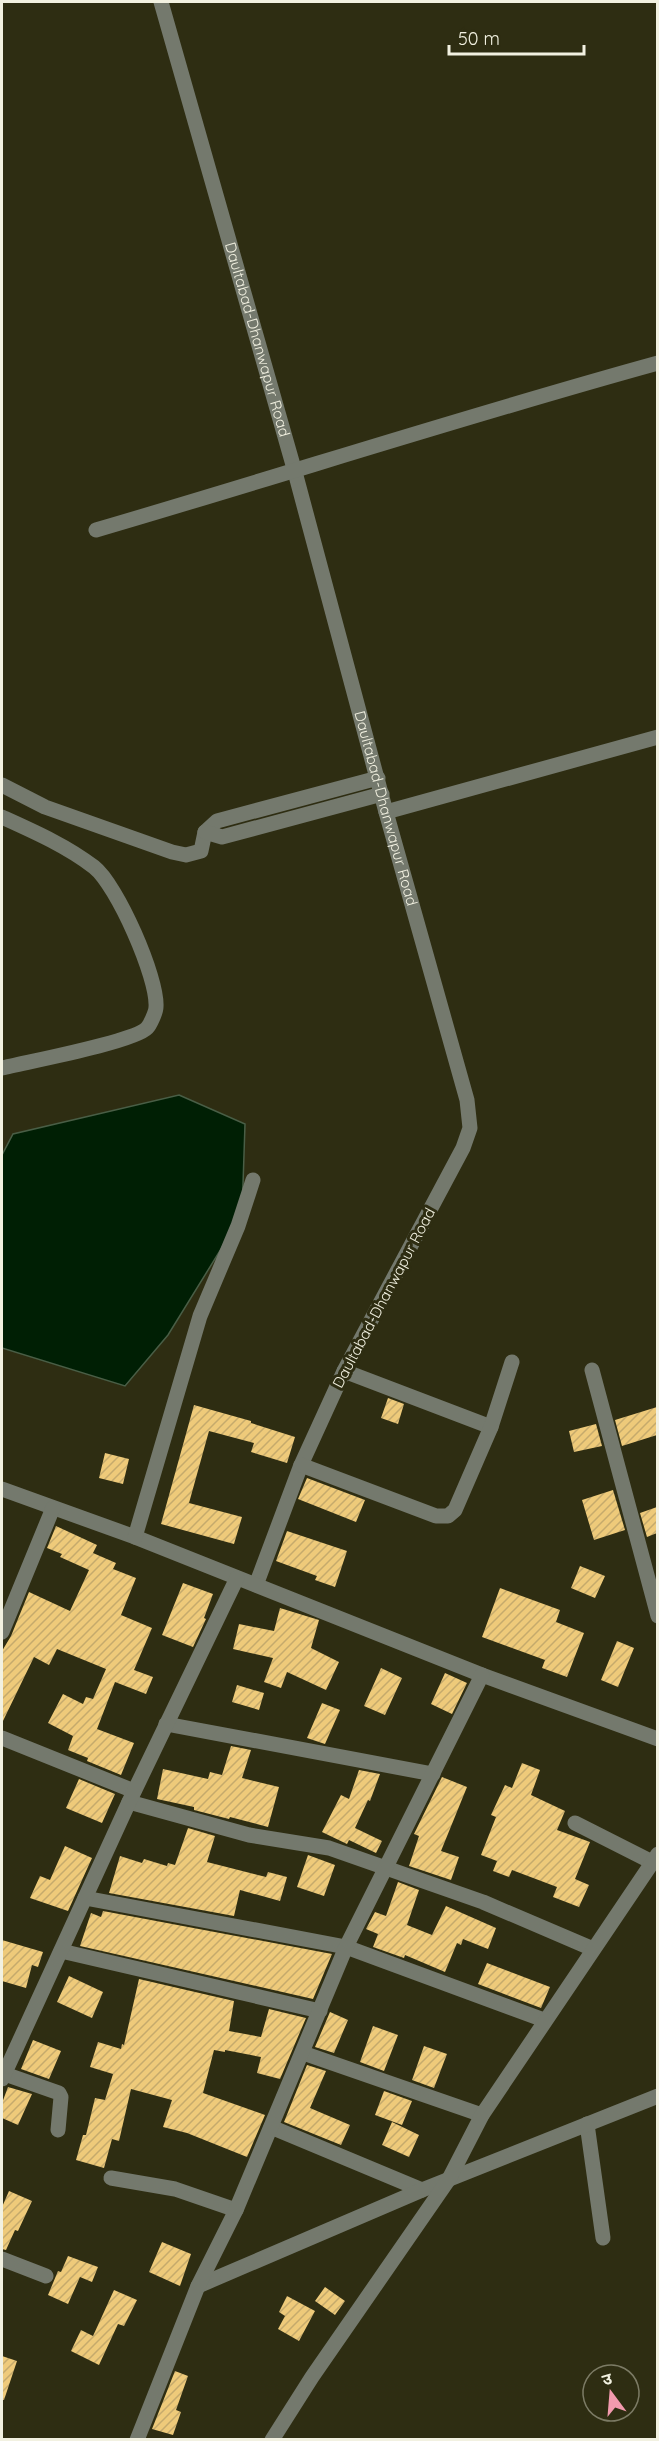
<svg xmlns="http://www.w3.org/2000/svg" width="659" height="2441" font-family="Quicksand,'Noto Sans Devanagari',sans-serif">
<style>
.water{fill:#001f04;stroke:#495e46;stroke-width:1.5}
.building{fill:url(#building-hatch)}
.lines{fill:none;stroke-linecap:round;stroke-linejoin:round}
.minor{stroke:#74796d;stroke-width:15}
.labels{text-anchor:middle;stroke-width:6;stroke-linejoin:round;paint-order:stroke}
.street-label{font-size:15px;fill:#f2f1e1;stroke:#2e2d12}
</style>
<defs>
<pattern id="building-hatch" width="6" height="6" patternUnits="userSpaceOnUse" patternTransform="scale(1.5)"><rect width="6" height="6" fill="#eeca7a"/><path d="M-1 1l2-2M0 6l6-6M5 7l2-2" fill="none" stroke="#c5aa6c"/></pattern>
</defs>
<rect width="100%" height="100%" fill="#2e2d12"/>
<path class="water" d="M179,1095l66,29 -3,91 -74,120 -43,51 -123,-38v-193l11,-21z"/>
<path class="building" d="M388,1398l16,6 -6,20 -17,-6z
M194,1405l57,16v2l44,14 -8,26 -36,-11 3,-9 -45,-12 -20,72 53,14 -8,27 -73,-20z
M657,1407v28l-35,11 -7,-26z
M596,1424l6,22 -28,6 -5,-21z
M105,1453l24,6 -6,25 -24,-6z
M307,1478l58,22 -9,22 -58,-23z
M613,1490l12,40 -31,10 -12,-40z
M657,1507v26l-10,4 -7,-24z
M56,1526l41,19 -4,8 23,10 -3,6 23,9 -15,37 31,13 -18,42 19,7 -7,17 -31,-12 -18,47 37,14 -13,32 -34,-14 1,-3 -20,-8 5,-14 -25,-13 15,-29 20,10 3,-7 7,2 13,-30 -49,-20 -8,16 -15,-8 -32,66v-72l9,-15 18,-44 41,19 19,-41 -29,-13 2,-3 -15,-6z
M287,1531l60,20 -12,36 -20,-7 2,-4 -41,-15z
M580,1566l25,10 -10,22 -24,-10z
M183,1583l30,11 -9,24 2,1 -13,28 -31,-12z
M500,1588l60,22 -4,12 28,11 -17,44 -25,-9 3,-8 -63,-23z
M280,1608l39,12 -8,28 28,14 -13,28 -39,-18 -6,16 -17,-6 9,-24 -40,-9 6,-25 35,7z
M617,1641l17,7 -16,39 -17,-7z
M381,1668l21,10 -17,37 -21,-9z
M445,1673l22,10 -15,31 -21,-10z
M237,1685l27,8 -5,17 -27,-8z
M322,1703l18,7 -15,34 -18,-6z
M231,1746l20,4 -9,28 37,9 -11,40 -38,-10 -1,2 -35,-9v-3l-37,-8 6,-30 45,10 2,-7 12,3z
M522,1763l18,7 -9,25 34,16 -8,19 33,12 -15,37 14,6 -10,22 -26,-10 4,-10 -45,-17 -3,7 -16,-6 4,-10 -16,-6 15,-38 -5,-2 14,-30 7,3z
M359,1770l21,4 -10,27 -2,-1 -13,28 27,13 -6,12 -27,-13 -2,4 -25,-12 19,-37 8,4z
M442,1777l25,10 -26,64 18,6 -8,23 -42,-14 10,-30 -5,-2z
M79,1779l36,15 -13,29 -36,-15z
M188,1828l27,8 -8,26 59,15 2,-5 19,5 -7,24 -40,-11 -6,26 -125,-23 11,-37 22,7 2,-4 23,7 1,-3 7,2z
M65,1846l27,12 -24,53 -38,-13 10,-22 10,4z
M308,1855l27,10 -11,31 -27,-9z
M398,1882l21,8 -12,35 25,10 14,-29 50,22 -8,21 -25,-10 -2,6 -4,-2 -12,29 -40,-17 -1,3 -31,-11 5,-13 -12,-5 9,-17 11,4z
M103,1911l229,43 -19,45 -233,-53 11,-33 10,4z
M2,1940l41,12 -5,15 -6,-2 -6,23 -24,-7z
M487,1963l63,24 -9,21 -63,-24z
M69,1976l34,16 -11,26 -35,-16z
M139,1979l95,22 -5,30 32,6 8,-28 37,9 -26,61 -23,-6 4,-16 -36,-7v2l-11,-2 -11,43 62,22 -18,42 -60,-24 -24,-6 9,-27 -41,-11 -12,52 -7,-2 -8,29 -28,-8 7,-25h3l9,-37 10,2 8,-26 -23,-7 8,-25 23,7 1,-5 2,1z
M330,2012l18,8 -14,33 -19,-6z
M373,2026l25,9 -14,36 -24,-9z
M33,2040l28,11 -12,28 -28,-10z
M424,2046l23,8 -13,34 -22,-8z
M307,2065l19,6 -16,37 40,17 -9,20 -57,-23z
M8,2087l24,7 -14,31 -16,-7v-15z
M384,2091l28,10 -10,24 -27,-10z
M392,2122l27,13 -10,22 -27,-12z
M9,2191l23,10 -14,30 -3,-1 -9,20 -4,-1v-42z
M162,2242l29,12 -11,32 -31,-14z
M68,2256l30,11 -6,15 -12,-5 -12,27 -20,-9 10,-24 3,1z
M325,2287l20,14 -10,14 -20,-14z
M114,2290l23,10 -13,26 -6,-2 -19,41 -28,-14 10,-21 12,6z
M287,2296l28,15 -16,30 -21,-12 7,-13 -6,-4z
M2,2356l15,5 -13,39h-2z
M175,2371l13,5 -12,34 5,2 -8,23 -21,-6z"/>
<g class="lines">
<g class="minor">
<path id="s1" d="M161,2l134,470 91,340 81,288 3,28 -7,20 -119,223 -43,94 -45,120"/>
<path d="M96,530c188,-55 373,-115 562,-167"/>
<path d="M2,785l43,22 127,45 14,3 15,-4 4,-19 12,-11 161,-43"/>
<path d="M386,812l272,-75"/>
<path d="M2,817c31,14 65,29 92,50 23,18 64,111 62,140 0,5 -6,18 -9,21 -13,14 -121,34 -145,40"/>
<path d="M205,832l17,5 160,-43"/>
<path d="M592,1370l66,246"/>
<path d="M344,1371l147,56"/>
<path d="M301,1465l135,51h12l7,-6 36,-83 21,-65"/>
<path d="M2,1489l133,48 347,138 176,64"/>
<path d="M135,1537l65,-221 38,-90 15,-46"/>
<path d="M2,1632l51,-124"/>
<path d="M166,1724l267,50"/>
<path d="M2,1738l132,53"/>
<path d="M129,1802l120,33 80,13 154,54 110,47"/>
<path d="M575,1823l77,39"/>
<path d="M85,1898l261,49 198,73"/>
<path d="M61,1951l259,60"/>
<path d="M303,2053l179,62"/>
<path d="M2,2073l57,20 2,4 -3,33"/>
<path d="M2,2079l127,-277 108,-224"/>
<path d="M587,2124l16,114"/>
<path d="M271,2127l151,63"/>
<path d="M111,2178l64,11 61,21"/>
<path d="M2,2259l44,17"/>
<path d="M198,2286l224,-96 236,-94"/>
<path d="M137,2440l61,-154 38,-76 110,-263 136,-272"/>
<path d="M272,2440l40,-63 137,-198 33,-64 176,-261"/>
</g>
</g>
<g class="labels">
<g class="street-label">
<text dy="5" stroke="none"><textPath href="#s1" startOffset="351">Daultabad-Dhanwapur Road</textPath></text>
<text dy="5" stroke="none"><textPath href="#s1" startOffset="837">Daultabad-Dhanwapur Road</textPath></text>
<text transform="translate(384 1298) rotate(-62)" y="5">Daultabad-Dhanwapur Road</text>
</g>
</g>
<rect width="659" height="2441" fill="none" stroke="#f2f1e1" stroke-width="6"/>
<g transform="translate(611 2393) rotate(344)"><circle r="28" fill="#2e2d12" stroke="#7c7b65" stroke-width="1.5"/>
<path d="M0-4.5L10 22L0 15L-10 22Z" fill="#f29aae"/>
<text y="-9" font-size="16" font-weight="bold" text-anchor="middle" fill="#f2f1e1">उ</text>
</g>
<path d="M449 45v9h135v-9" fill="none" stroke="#f2f1e1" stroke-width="3"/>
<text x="458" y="45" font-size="18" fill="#f2f1e1" stroke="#2e2d12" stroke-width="4.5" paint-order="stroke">50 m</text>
</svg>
